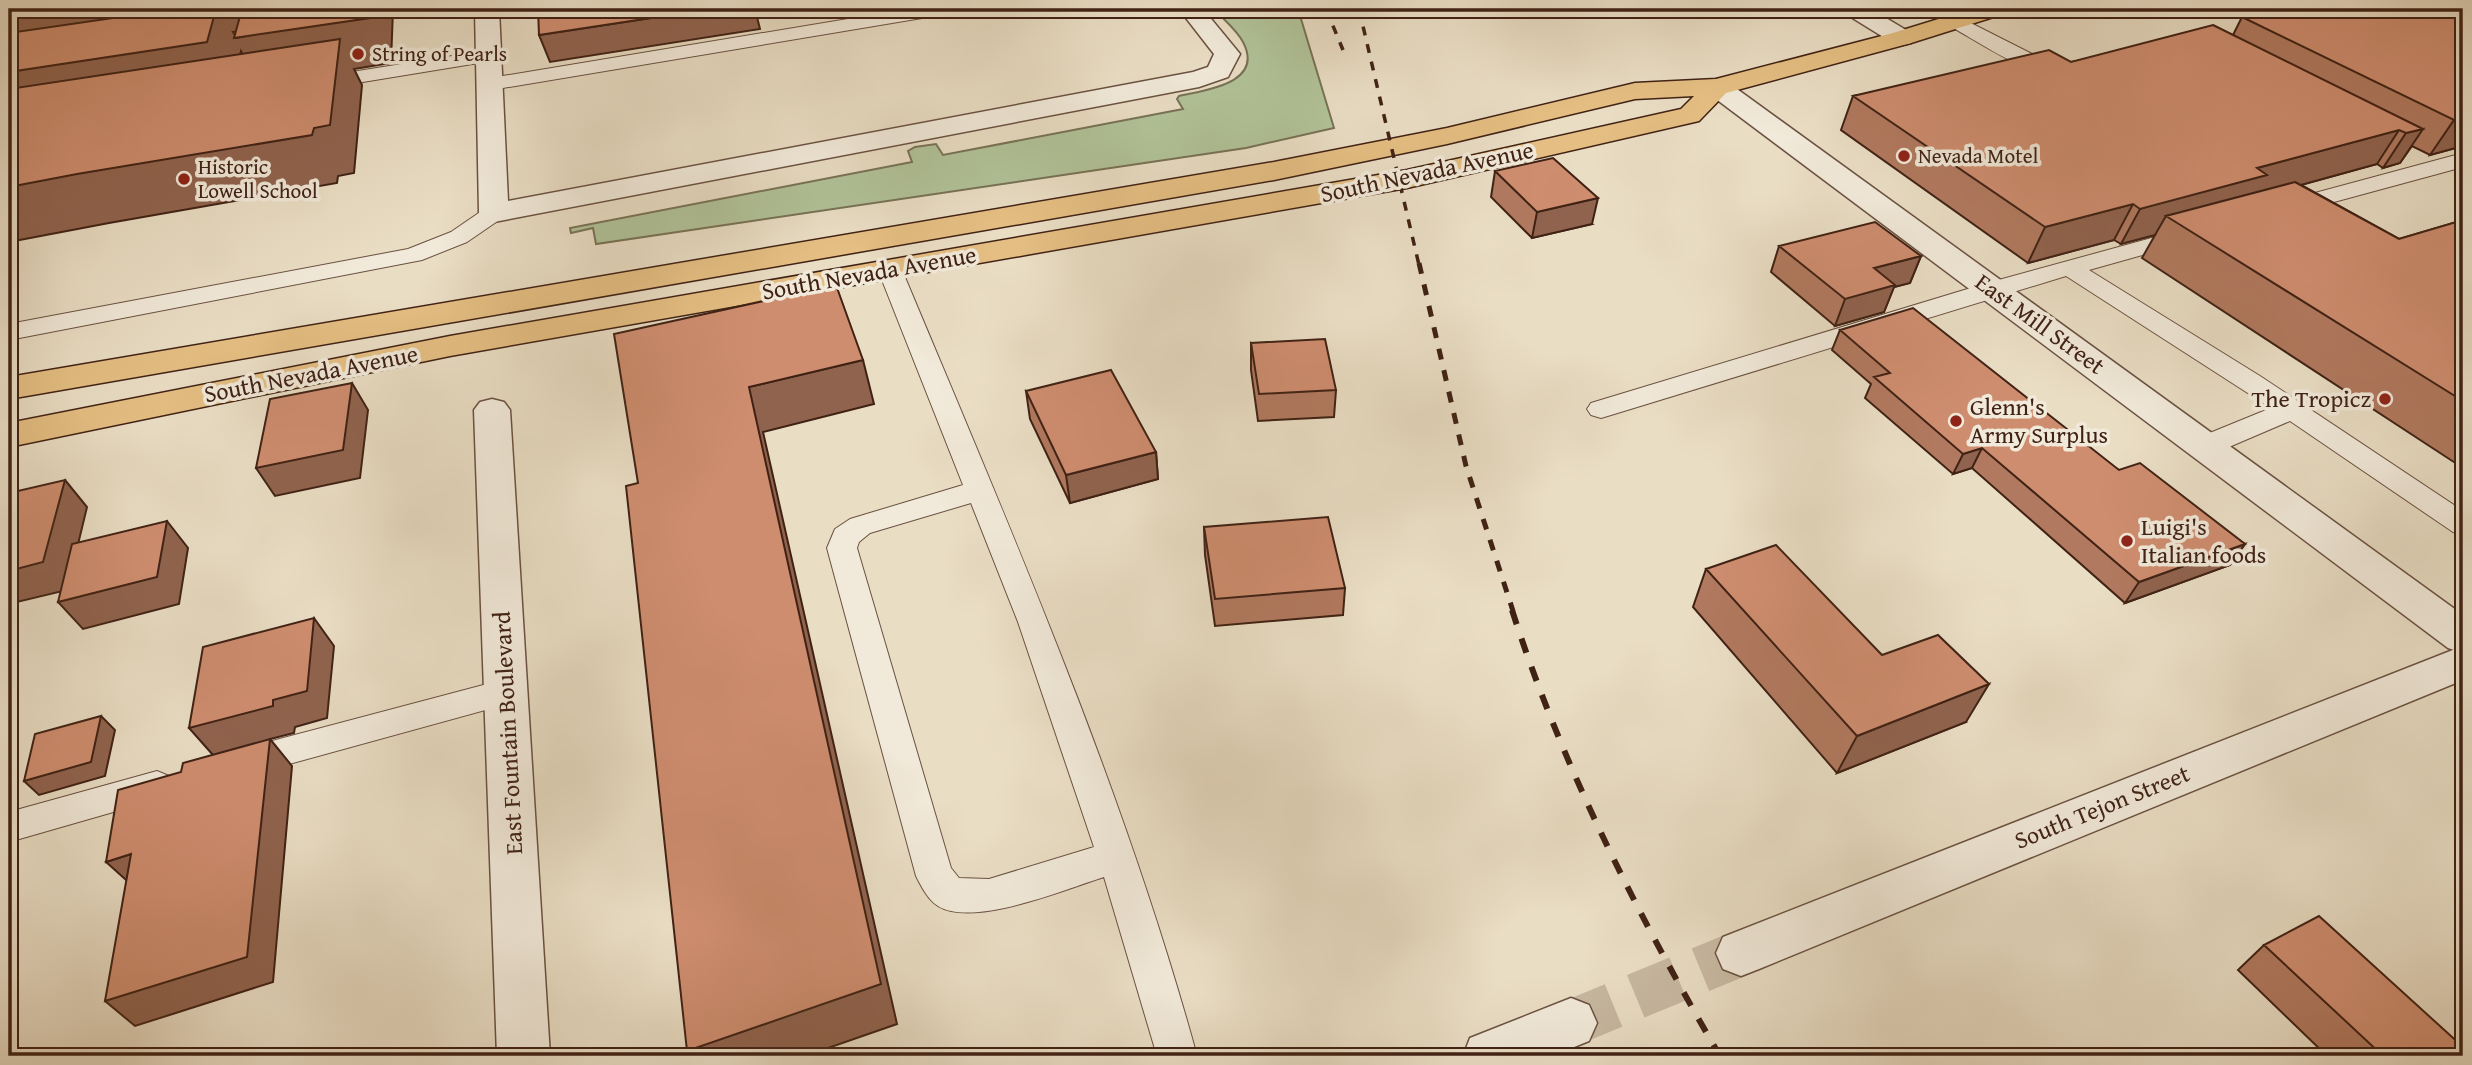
<svg xmlns="http://www.w3.org/2000/svg" width="2472" height="1065" font-family="'Gentium Book Plus',serif">
<style>
.green{fill:#b1c298;stroke:#787256;stroke-width:2}
.lines{fill:none;stroke-linecap:round;stroke-linejoin:round}
.tertiary-tunnel{stroke:#c7b8a1;stroke-width:46;stroke-dasharray:46 24;stroke-linecap:butt}
.service-casing{stroke:#6a5141;stroke-width:2}
.minor-casing{stroke:#6a5141;stroke-width:3}
.tertiary-casing{stroke:#6a5141;stroke-width:3}
.primary-casing{stroke:#402215;stroke-width:3}
.service{fill:#f1e9d9;fill-rule:evenodd}
.minor{fill:#f1e9d9;fill-rule:evenodd}
.tertiary{fill:#f1e9d9;fill-rule:evenodd}
.primary{fill:#e4be82;fill-rule:evenodd}
.rail-far2{stroke:#402215;stroke-width:3.5;stroke-dasharray:9 9;stroke-linecap:butt}
.rail-far1{stroke:#402215;stroke-width:5;stroke-dasharray:11 11;stroke-linecap:butt}
.rail{stroke:#402215;stroke-width:6;stroke-dasharray:15 15;stroke-linecap:butt}
.wall{fill:#b1795f;stroke:#402215;stroke-width:2}
.shaded-wall{fill:#90634e;stroke:#402215;stroke-width:2}
.building{fill:#ce8d6f;stroke:#402215;stroke-width:2}
.poi-dot{fill:#8f2418;stroke:#f1e9d9;stroke-width:2.5}
.labels{text-anchor:middle;stroke-width:7;stroke-linejoin:round;paint-order:stroke}
.far-poi-label{font-size:21px;fill:#402215;stroke:#f1e9d9;text-anchor:start}
.street-label{font-size:24px;fill:#402215;stroke:#f1e9d9}
.poi-label{font-size:24px;fill:#402215;stroke:#f1e9d9;text-anchor:start}
</style>
<rect width="100%" height="100%" fill="#e9ddc4"/>
<filter id="stains"><feTurbulence type="fractalNoise" baseFrequency=".00286" numOctaves="4"/><feColorMatrix values="0 0 0 0 .2 0 0 0 0 .09 0 0 0 0 .02 0 0 0 .5 -.17"/></filter>
<radialGradient id="worn" r=".72"><stop offset=".6" stop-color="#630" stop-opacity="0"/><stop offset="1" stop-color="#630" stop-opacity=".3"/></radialGradient>
<path class="green" d="M1214,9h84l36,119 -88,20 -650,96 -3,-16 -22,5 -1,-5 342,-66 -4,-11 7,-4 21,-3 7,11 240,-46 -6,-10 2,-3c25,-6 86,-12 64,-54 -6,-12 -20,-23 -29,-33z"/>
<g class="lines">
<path class="tertiary-tunnel" d="M1571,1023l170,-70"/>
<g class="service-casing">
<path id="service" d="M908,9h41l-9,6 -449,75 -7,-2 -3,-4 3,-4 7,-2z
M1955,15l95,48 17,4 3,4 -3,4c-30,8 -91,-35 -119,-50l-2,-4z
M490,50l10,6 -3,4 -177,29 -7,-2 -3,-4 3,-4 7,-2z
M2463,153v14l-177,48 -8,-2 -3,-5 3,-5z
M494,206l8,2 3,5 -3,5 -35,24 -45,18 -413,80v-16l399,-75 43,-17 35,-24z
M2188,228l8,2 4,5 -4,5 -107,30 171,106 203,135v24l-10,-3 -163,-111 -75,32 -10,2 -10,-2 -4,-7 4,-7 76,-31 -205,-132 -455,139 -10,3 -10,-3 -4,-6 4,-6 393,-119z
M890,263l9,2 3,5c108,258 221,516 295,786h-40l-53,-179c-38,12 -131,51 -166,29 -10,-6 -17,-20 -22,-30l-89,-328 8,-19 15,-10 113,-34 -85,-215 3,-5zM971,503l47,119 76,225 -105,32 -30,-1 -8,-10 -94,-320 2,-6 11,-9z
M506,679l12,4 5,9 -5,9 -276,76 -12,-4 -5,-10 5,-10 12,-4z
M157,771l12,5 6,10 -6,10 -160,46v-30z"/>
</g>
<g class="minor-casing">
<path id="minor" d="M475,9h24l9,192 685,-129 15,-5 6,-13 -35,-45h24l37,45 -12,23 -29,10 -705,135 -10,-3 -5,-6z
M1842,9h29l40,24 3,5 -3,5 -9,2 -9,-2 -47,-29z
M1717,79l9,2 737,534v38l-15,-5 -740,-555 -4,-6 4,-6z
M492,399l12,3 6,8 40,646h-53l-23,-646 6,-8z"/>
</g>
<g class="tertiary-casing">
<path id="tertiary" d="M2463,646v34l-704,289 -18,7 -18,-7 -7,-16 7,-16z
M1571,998l18,7 8,18 -8,18 -37,15h-89l7,-18z"/>
</g>
<g class="primary-casing">
<path id="primary" d="M1971,9h36l-4,5 -92,29 -185,50 -27,28 -292,67 -957,168 -441,91v-24l441,-87 957,-166 274,-61 13,-13 -59,3 -188,45 -173,36 -1265,219v-22l1265,-215 173,-34 188,-45 81,-4 177,-46z"/>
</g>
<use href="#service" class="service"/>
<use href="#minor" class="minor"/>
<use href="#tertiary" class="tertiary"/>
<use href="#primary" class="primary"/>
<path class="rail-far2" d="M1326,9l17,41
M1359,9l60,256"/>
<path class="rail-far1" d="M1419,263l47,203 47,145"/>
<path class="rail" d="M1512,610c50,156 125,304 208,446"/>
</g>
<path class="wall" d="M2463,9v137l-33,9 -18,-9 -12,17 -17,5 -6,-4 -76,21 98,54 64,-19v248l-321,-210 13,-23 -34,9 -7,-4 -86,23 -187,-133 12,-34 218,-34 162,-27 9,-18z
M1495,171l97,53 -60,14 -41,-41z
M1779,246l142,10 -11,27 -16,4 -10,25 -49,14 -64,-54z
M1840,330l279,140 126,74 -15,21 -105,38 -153,-135 -19,6 -88,-76 6,-14 -39,-34z
M1251,343l85,47 -2,27 -76,4 -7,-51z
M1026,391l130,61 2,27 -88,24 -40,-84z
M1204,527l141,61 -2,27 -128,11 -10,-71z
M1706,569l176,86 84,67 -129,51 -144,-166z
M2264,945l190,111h-127l-89,-86z"/>
<path class="shaded-wall" d="M9,9h244l-7,21 -13,2 4,6 134,-29h22l-2,54 -37,6 8,16 -8,88 -16,3 -1,7 -228,40 -100,19v-55l249,-103 -17,-33 -9,37 -223,35z
M710,9h45l5,20 -210,33 -11,-27z
M2463,118v28l-33,9 24,-35z
M2423,129l-23,34 -17,5 23,-35z
M2399,130l-22,34 -124,34 -87,18 -11,19 -34,9 19,-35 117,-41z
M1598,198l-6,26 -60,14 5,-26z
M2133,204l-19,36 -86,23 17,-36z
M1921,256l-11,27 -16,4 -10,25 -49,14 10,-27 29,-31z
M863,360l11,44 -111,28 134,592 -92,32h-114l-4,-5 62,-664z
M352,383l16,27 -8,68 -85,18 -19,-28z
M1982,448l-10,20 -19,6 10,-20z
M1156,452l2,27 -88,24 -4,-28z
M65,480l22,27 -20,83 -50,12 -8,-9v-40z
M167,521l21,27 -9,56 -96,25 -25,-27z
M2245,544l-15,21 -105,38 14,-21z
M314,618l20,28 -7,72 -32,9 -1,6 -24,6 22,27 -19,216 -138,44 -30,-25 108,-246 -24,-27 84,-28z
M1989,684l-23,38 -129,51 20,-37z
M101,716l14,14 -10,46 -66,19 -15,-14z
M131,854l3,33 -28,-25z"/>
<path class="building" d="M9,9h53l-53,8z
M175,9h41l-9,33 -198,30v-39z
M242,9h129l-1,9 -136,20z
M538,9h172l-171,26z
M2275,9h188v109l-9,2 -212,-103z
M2213,25l210,104 -17,4 -7,-3 -142,38 10,7 -127,34 -7,-5 -88,23 -192,-131 196,-46 22,12z
M340,39l-10,86 -16,3 -2,7 -235,39 -68,13v-98z
M1553,158l45,40 -61,14 -42,-41z
M2295,182l104,57 64,-19v181l-297,-185z
M1875,222l46,34 -47,12 21,17 -50,14 -66,-53z
M836,285l27,75 -114,27 132,597 -194,67 -61,-565 12,-3 -24,-149z
M1913,308l206,162 21,-7 105,81 -106,38 -157,-134 -19,6 -89,-77 16,-4 -50,-43z
M1325,339l11,51 -77,4 -8,-51z
M1111,370l45,82 -90,23 -40,-84z
M352,383l-9,67 -87,18 14,-69z
M65,480l-22,82 -34,9v-78z
M1328,517l17,71 -130,11 -11,-72z
M167,521l-10,56 -99,25 14,-58z
M1776,545l106,110 56,-20 51,49 -132,52 -151,-167z
M314,618l-7,73 -34,9v6l-84,22 14,-81z
M101,716l-10,46 -67,19 11,-47z
M270,739l-23,218 -142,44 26,-147 -25,8 12,-72 63,-18 2,-9z
M2319,916l144,131v3l-10,6h-70l-119,-111z"/>
<g class="poi-dot">
<circle cx="358" cy="54" r="7"/>
<circle cx="1904" cy="156" r="7"/>
<circle cx="184" cy="179" r="7"/>
<circle cx="2385" cy="399" r="7"/>
<circle cx="1956" cy="421" r="7"/>
<circle cx="2127" cy="541" r="7"/>
</g>
<g class="labels">
<g class="far-poi-label">
<text x="372" y="61">String of Pearls</text>
<text x="1918" y="163">Nevada Motel</text>
<text x="198" y="174">Historic<tspan x="198" dy="24">Lowell School</tspan></text>
</g>
<g class="street-label">
<text transform="translate(1427 172) rotate(-12)" y="8">South Nevada Avenue</text>
<text transform="translate(869 273) rotate(-10)" y="8">South Nevada Avenue</text>
<text transform="translate(2040 324) rotate(36)" y="8">East Mill Street</text>
<text transform="translate(311 374) rotate(-11)" y="8">South Nevada Avenue</text>
<text transform="translate(508 733) rotate(-93)" y="8">East Fountain Boulevard</text>
<text transform="translate(2102 807) rotate(-22)" y="8">South Tejon Street</text>
</g>
<g class="poi-label">
<text x="2371" y="407" text-anchor="end">The Tropicz</text>
<text x="1970" y="415">Glenn's<tspan x="1970" dy="28">Army Surplus</tspan></text>
<text x="2141" y="535">Luigi's<tspan x="2141" dy="28">Italian foods</tspan></text>
</g>
</g>
<rect width="2472" height="1065" fill="none" stroke="#e9ddc4" stroke-width="35"/>
<rect x="10" y="10" width="2451" height="1044" fill="none" stroke="#402215" stroke-width="3.5"/>
<rect x="18" y="18" width="2437" height="1030" fill="none" stroke="#402215" stroke-width="2"/>
<rect width="100%" height="100%" filter="url(#stains)"/>
<rect width="100%" height="100%" fill="url(#worn)"/>
</svg>
